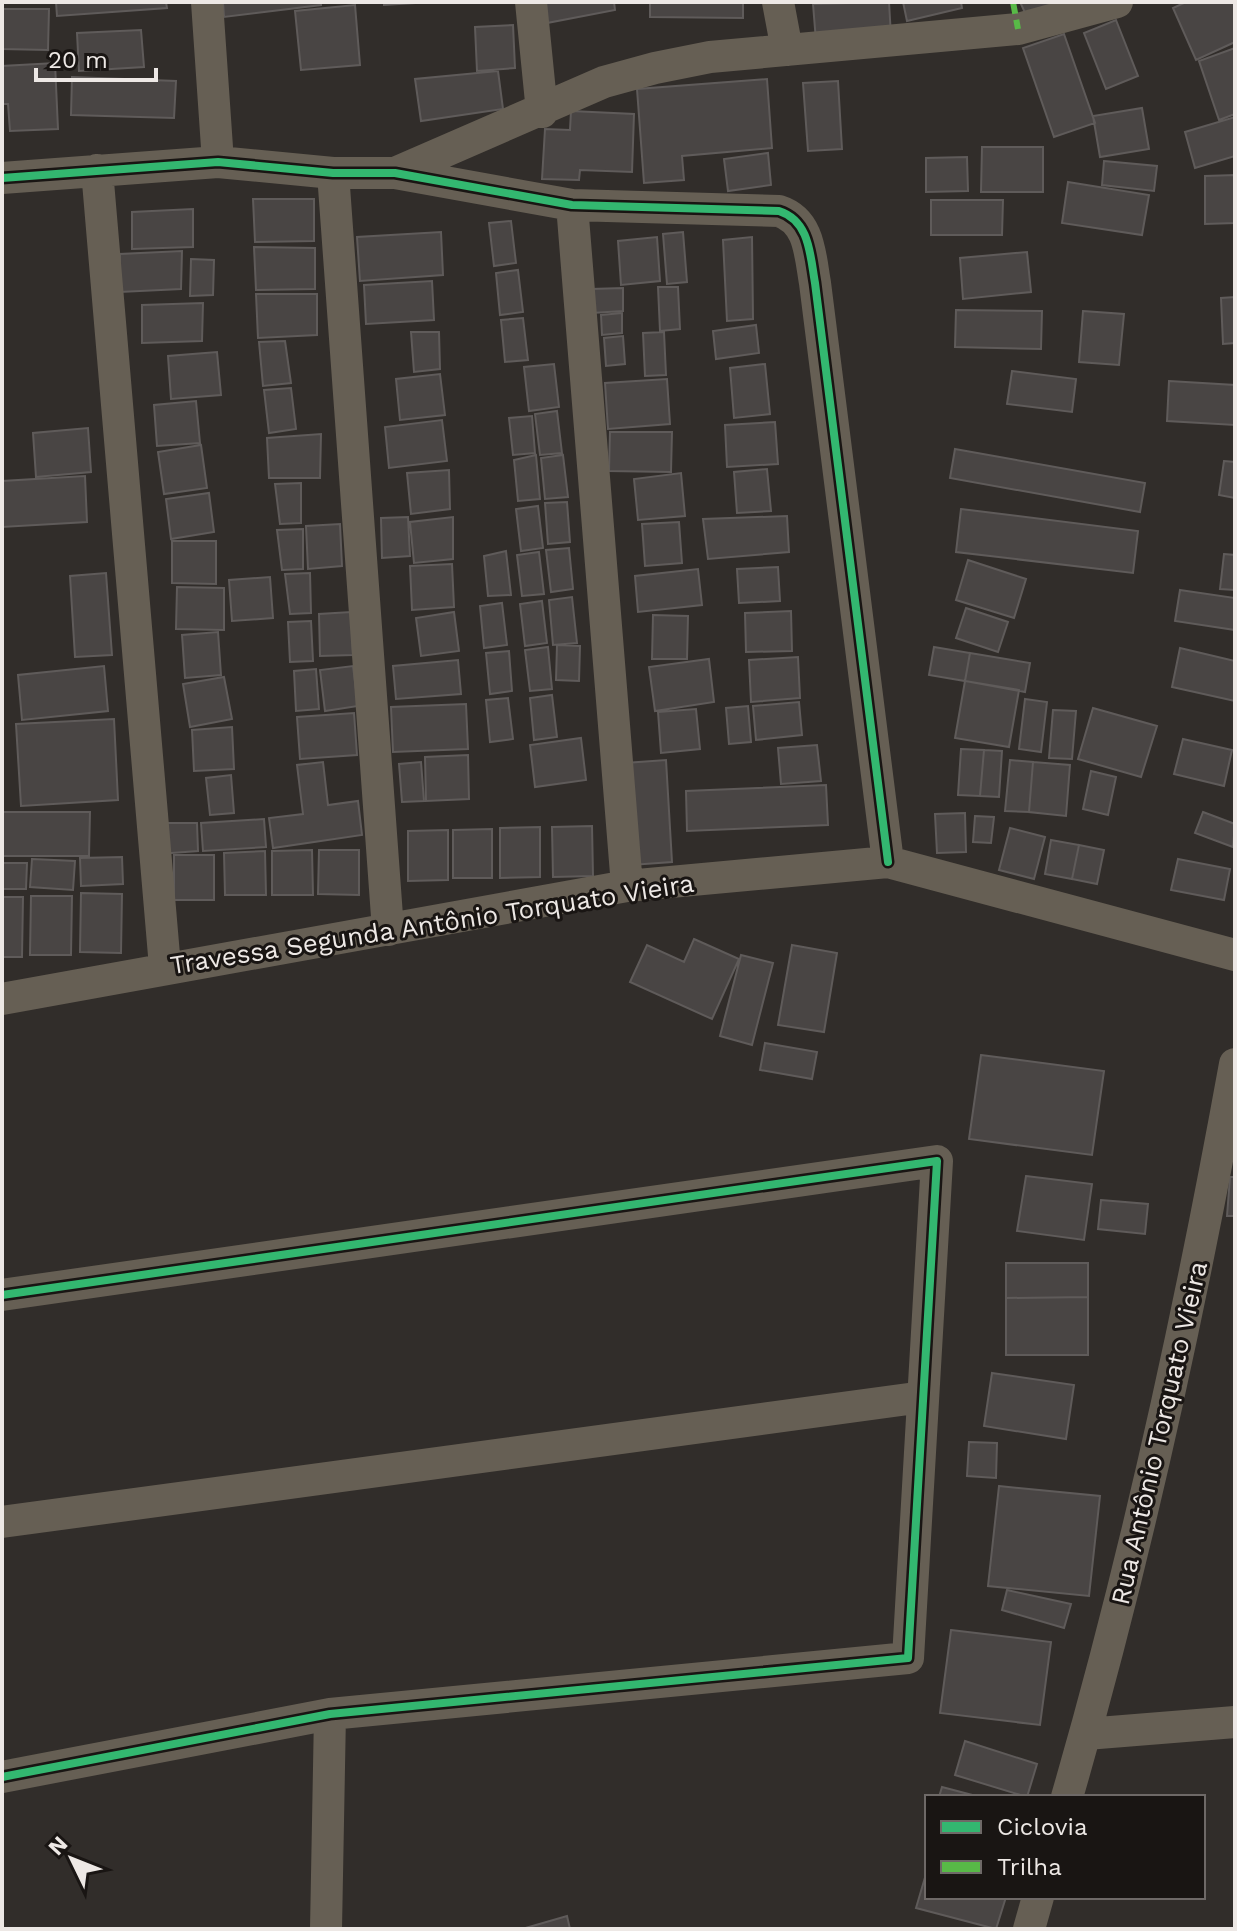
<svg xmlns="http://www.w3.org/2000/svg" width="1237" height="1931" font-family="'Work Sans',sans-serif">
<style>
.building{fill:#494544;stroke:#5f5b5a;stroke-width:2}
.lines{fill:none;stroke-linecap:round;stroke-linejoin:round}
.minor{stroke:#665f54;stroke-width:32}
.quiet{stroke:#58b947;stroke-width:6;stroke-dasharray:12 6;stroke-linecap:butt}
.cycleway-casing{stroke:#191513;stroke-width:13}
.cycleway{stroke:#33b770;stroke-width:8}
.labels{text-anchor:middle;stroke-width:6;stroke-linejoin:round;paint-order:stroke}
.street-label{font-size:26px;fill:#ede8e5;stroke:#191513}
</style>
<rect width="100%" height="100%" fill="#312d2a"/>
<path class="building" d="M56,2h110l1,6 -110,8z
M223,2h98v3l-97,12z
M384,2h48l-48,3z
M543,2h71l1,8 -68,13z
M650,2h93v16l-93,-1z
M889,2l2,34 -75,5 -3,-37z
M903,2h58l1,6 -55,13z
M1020,2h38l-31,15z
M1186,2h49v40l-39,18 -23,-52z
M355,5l5,60 -59,5 -6,-59z
M2,9h47l-1,41 -46,-1z
M1116,20l22,56 -32,13 -22,-56z
M513,25l2,43 -38,3 -2,-44z
M141,30l3,37 -65,4 -2,-38z
M1064,34l31,89 -41,14 -31,-89z
M1235,48v66l-16,6 -20,-59z
M55,63l3,66 -48,2 -2,-27h-6v-38z
M498,71l5,38 -82,12 -6,-42z
M72,77l104,4 -2,37 -103,-3z
M767,79l5,69 -90,8 2,24 -40,3 -7,-94z
M838,81l4,68 -34,2 -5,-68z
M1142,108l7,41 -49,8 -7,-41z
M571,111l63,3 -2,58 -52,-2 -1,10 -37,-1 3,-50 25,1z
M1235,117v39l-40,12 -10,-36z
M982,147h61v45h-62z
M768,153l3,32 -43,6 -4,-32z
M967,157l1,34 -42,1v-34z
M1104,161l53,5 -3,25 -52,-6z
M1235,175v48l-30,1v-48z
M1068,182l81,13 -7,40 -80,-12z
M253,199h61v42l-59,1z
M931,200h72l-1,35h-71z
M193,209v38l-61,2v-37z
M511,221l5,42 -22,3 -5,-43z
M441,232l2,43 -83,6 -3,-44z
M683,232l4,50 -20,2 -4,-50z
M657,237l3,44 -39,4 -3,-44z
M752,237l1,82 -26,2 -4,-81z
M254,247l61,1v41l-59,1z
M182,251l-1,38 -61,3v-38z
M1027,252l4,40 -68,7 -3,-41z
M191,259l23,1 -1,35 -23,1z
M518,270l5,42 -23,3 -4,-42z
M432,281l2,39 -68,4 -2,-39z
M658,287h20l2,42 -20,2z
M623,288v23l-31,2 -1,-24z
M256,294h61v41l-59,3z
M1235,297v46l-12,1 -2,-46z
M203,303l-1,38 -60,2v-38z
M956,310l86,1 -1,38 -86,-2z
M1083,311l41,3 -5,51 -40,-3z
M622,313v20l-20,2 -1,-20z
M523,318l5,42 -23,2 -4,-42z
M756,325l3,28 -43,6 -3,-28z
M411,332h28l1,37 -26,3z
M664,332l2,43 -21,1 -2,-43z
M623,336l2,28 -19,2 -2,-28z
M285,341l6,42 -28,3 -4,-44z
M217,352l4,43 -50,4 -3,-43z
M554,364l5,43 -30,4 -5,-44z
M765,364l5,50 -36,4 -4,-50z
M1012,371l64,8 -4,33 -65,-8z
M440,374l5,41 -45,5 -4,-41z
M667,379l3,45 -62,5 -3,-46z
M1169,381l66,4v40l-68,-4z
M291,388l5,41 -27,4 -5,-43z
M196,401l4,42 -43,3 -3,-41z
M557,411l5,42 -22,2 -5,-41z
M532,416l3,37 -22,2 -4,-37z
M442,420l5,41 -58,7 -4,-41z
M775,422l3,42 -51,3 -2,-42z
M88,428l3,44 -55,5 -3,-44z
M610,432h62l-1,40 -62,-1z
M321,434l-1,44h-51l-2,-40z
M201,445l6,43 -43,6 -6,-42z
M955,449l190,34 -5,29 -190,-34z
M536,455l4,44 -22,2 -4,-41z
M563,455l5,42 -23,2 -4,-41z
M1224,461l11,1v36l-16,-3z
M767,469l4,42 -34,2 -3,-41z
M449,470l1,39 -39,5 -4,-41z
M681,473l4,43 -47,4 -4,-41z
M85,476l2,46 -85,5v-46z
M301,483v40l-21,1 -5,-40z
M209,493l5,39 -43,7 -5,-40z
M567,502l3,40 -22,2 -3,-41z
M538,506l5,42 -22,3 -5,-42z
M961,509l177,22 -5,42 -177,-21z
M787,516l2,36 -81,7 -5,-40z
M408,517l2,39 -28,2 -1,-40z
M453,517v42l-39,4 -4,-41z
M679,522l3,41 -37,3 -3,-42z
M340,524l2,42 -34,3 -2,-43z
M303,529v40l-21,1 -5,-40z
M172,541h44v43l-44,-1z
M569,548l4,41 -22,3 -5,-42z
M506,551l5,44 -23,1 -4,-40z
M539,552l5,42 -22,2 -5,-41z
M1224,554l11,1v35l-15,-1z
M968,560l58,19 -12,39 -58,-18z
M452,564l2,43 -42,3 -2,-44z
M778,567l2,34 -41,2 -2,-34z
M698,569l4,36 -64,7 -3,-36z
M106,573l6,82 -37,2 -5,-81z
M310,573l1,40 -21,1 -5,-40z
M270,577l3,41 -41,3 -3,-41z
M177,587l47,1v42l-48,-1z
M1180,590l55,8v32l-60,-9z
M572,597l5,46 -24,2 -4,-45z
M542,601l5,42 -22,3 -5,-42z
M502,603l5,42 -23,3 -4,-42z
M966,608l42,14 -10,30 -42,-14z
M791,611l1,40 -46,1 -1,-39z
M351,612l2,43 -33,1 -1,-42z
M454,612l5,39 -38,5 -5,-38z
M653,615l35,1 -1,43h-35z
M311,621l2,40 -23,1 -2,-40z
M218,632l3,43 -36,3 -3,-43z
M557,645l23,1 -1,35 -23,-1z
M548,647l4,42 -22,2 -5,-41z
M934,647l36,6 -5,28 -36,-6z
M1180,648l55,13v40l-63,-14z
M509,651l3,40 -22,3 -4,-41z
M970,653l60,10 -5,29 -60,-11z
M798,657l2,41 -49,4 -2,-42z
M709,659l5,43 -59,9 -6,-44z
M458,660l3,34 -65,5 -3,-33z
M104,666l4,45 -86,9 -4,-45z
M353,666l5,40 -33,5 -5,-41z
M316,669l3,40 -23,2 -2,-40z
M224,677l8,42 -42,8 -7,-43z
M965,681l54,9 -10,57 -54,-9z
M552,695l5,42 -23,3 -4,-42z
M508,698l5,41 -23,3 -4,-42z
M1025,699l22,3 -6,50 -22,-3z
M799,702l3,33 -46,5 -3,-34z
M466,704l2,45 -75,3 -2,-45z
M748,706l3,36 -22,2 -3,-36z
M1093,708l64,18 -16,51 -63,-18z
M696,709l4,40 -39,4 -3,-41z
M1053,710l23,1 -4,48 -23,-1z
M354,713l3,42 -57,4 -3,-42z
M114,719l4,81 -97,6 -5,-82z
M232,727l2,42 -40,2 -2,-41z
M581,738l5,42 -51,7 -5,-42z
M1183,739l49,11 -8,36 -50,-12z
M817,745l4,36 -40,3 -3,-36z
M961,749l23,1 -4,46 -22,-1z
M984,750l18,1 -3,46 -19,-1z
M468,755l1,44 -43,2 -1,-44z
M666,760l6,102 -41,3 -6,-102z
M1010,760l23,2 -4,50 -24,-1z
M323,762l5,43 30,-4 4,34 -89,13 -4,-30 34,-4 -6,-49z
M421,762l3,39 -22,1 -3,-38z
M1033,762l37,3 -4,51 -37,-4z
M1091,771l25,6 -8,38 -25,-6z
M231,775l3,38 -24,2 -4,-37z
M826,785l2,40 -141,6 -1,-40z
M2,812h88l-1,44h-87z
M1203,812l32,12 -2,23 -38,-14z
M965,813l1,39 -29,1 -2,-39z
M975,816l19,1 -3,26 -18,-1z
M264,819l2,28 -63,4 -2,-28z
M155,823h42l1,28 -40,3z
M592,826l1,50 -40,1 -1,-50z
M540,827v50l-40,1v-50z
M1010,828l35,9 -11,42 -35,-9z
M492,829v49h-39v-48z
M448,830v50l-40,1v-50z
M1051,840l28,5 -7,34 -27,-5z
M1079,845l25,5 -7,34 -25,-5z
M312,850l1,45h-41v-44z
M319,850h40v45l-41,-1z
M265,851l1,44h-41l-1,-42z
M174,855h40v45h-40z
M122,857l1,27 -42,2 -1,-28z
M32,859l43,2 -2,29 -43,-3z
M1178,859l52,10 -6,31 -53,-10z
M2,863h25l-1,26h-24z
M81,893l41,1 -1,59 -41,-1z
M31,896h41l-1,59h-41z
M2,897h21l-1,60h-20z
M694,939l45,20 -27,60 -82,-37 17,-37 37,17z
M792,945l45,8 -13,79 -46,-7z
M741,955l32,8 -21,82 -32,-9z
M765,1043l52,9 -5,27 -52,-9z
M981,1055l123,16 -12,84 -123,-16z
M1026,1176l66,8 -8,56 -67,-9z
M1230,1177h5v39h-8z
M1101,1200l47,4 -3,30 -47,-5z
M1006,1263h82v34l-82,1z
M1088,1297v58h-82v-57z
M992,1373l82,12 -8,54 -82,-13z
M969,1442l28,1 -1,35 -29,-2z
M999,1486l101,10 -11,100 -101,-10z
M1007,1590l64,14 -7,24 -62,-18z
M951,1630l100,12 -11,83 -100,-12z
M965,1741l72,23 -10,33 -72,-22z
M942,1787l38,10h-41z
M926,1874l1,23h79l-10,32 -80,-21z
M567,1916l3,13h-48z"/>
<g class="lines">
<path class="minor" d="M207,2l11,160
M531,2l11,110
M778,2l9,48
M97,170l68,797
M333,173l55,757
M395,173l209,-91 51,-14 55,-11 308,-28 99,-27
M2,178l216,-16 115,11h62l177,32 207,6c31,10 31,44 36,72l73,579
M572,205l55,681
M2,999l625,-113 261,-24 347,93
M2,1295l935,-134 -29,497 -578,56 -328,63
M2,1522l921,-125
M1086,1734l149,-12
M1067,1797c70,-241 123,-485 168,-733
M326,1929l4,-215
M1029,1929l9,-32"/>
<path class="quiet" d="M1013,2l5,27"/>
<g class="cycleway-casing">
<path id="cycleway" d="M2,178l216,-16 115,11h62l177,32 207,6c31,10 31,44 36,72l73,579
M2,1295l935,-134 -29,497 -578,56 -328,63"/>
</g>
<use href="#cycleway" class="cycleway"/>
</g>
<g class="labels">
<g class="street-label">
<text transform="translate(432 924) rotate(-9)" y="9">Travessa Segunda Antônio Torquato Vieira</text>
<text transform="translate(1159 1433) rotate(-77)" y="9">Rua Antônio Torquato Vieira</text>
</g>
</g>
<rect width="1237" height="1931" fill="none" stroke="#ede8e5" stroke-width="8"/>
<rect x="925" y="1795" width="280" height="104" fill="#191513" stroke="#6e6967" stroke-width="2"/>
<rect x="941" y="1821" width="40" height="12" fill="#33b770" stroke="#6e6967" stroke-width="2"/>
<text x="997" y="1835" font-size="24" fill="#ede8e5">Ciclovia</text>
<rect x="941" y="1861" width="40" height="12" fill="#58b947" stroke="#6e6967" stroke-width="2"/>
<text x="997" y="1875" font-size="24" fill="#ede8e5">Trilha</text>
<g transform="translate(72 1859) rotate(313)" stroke="#191513" stroke-width="6" paint-order="stroke">
<path d="M0-6L14 30L0 20L-14 30Z" fill="#ede8e5"/>
<text y="-12" font-size="22" font-weight="bold" text-anchor="middle" fill="#ede8e5">N</text>
</g>
<path d="M36 68v12h120v-12" fill="none" stroke="#ede8e5" stroke-width="4"/>
<text x="48" y="68" font-size="24" fill="#ede8e5" stroke="#191513" stroke-width="6" paint-order="stroke">20 m</text>
</svg>
